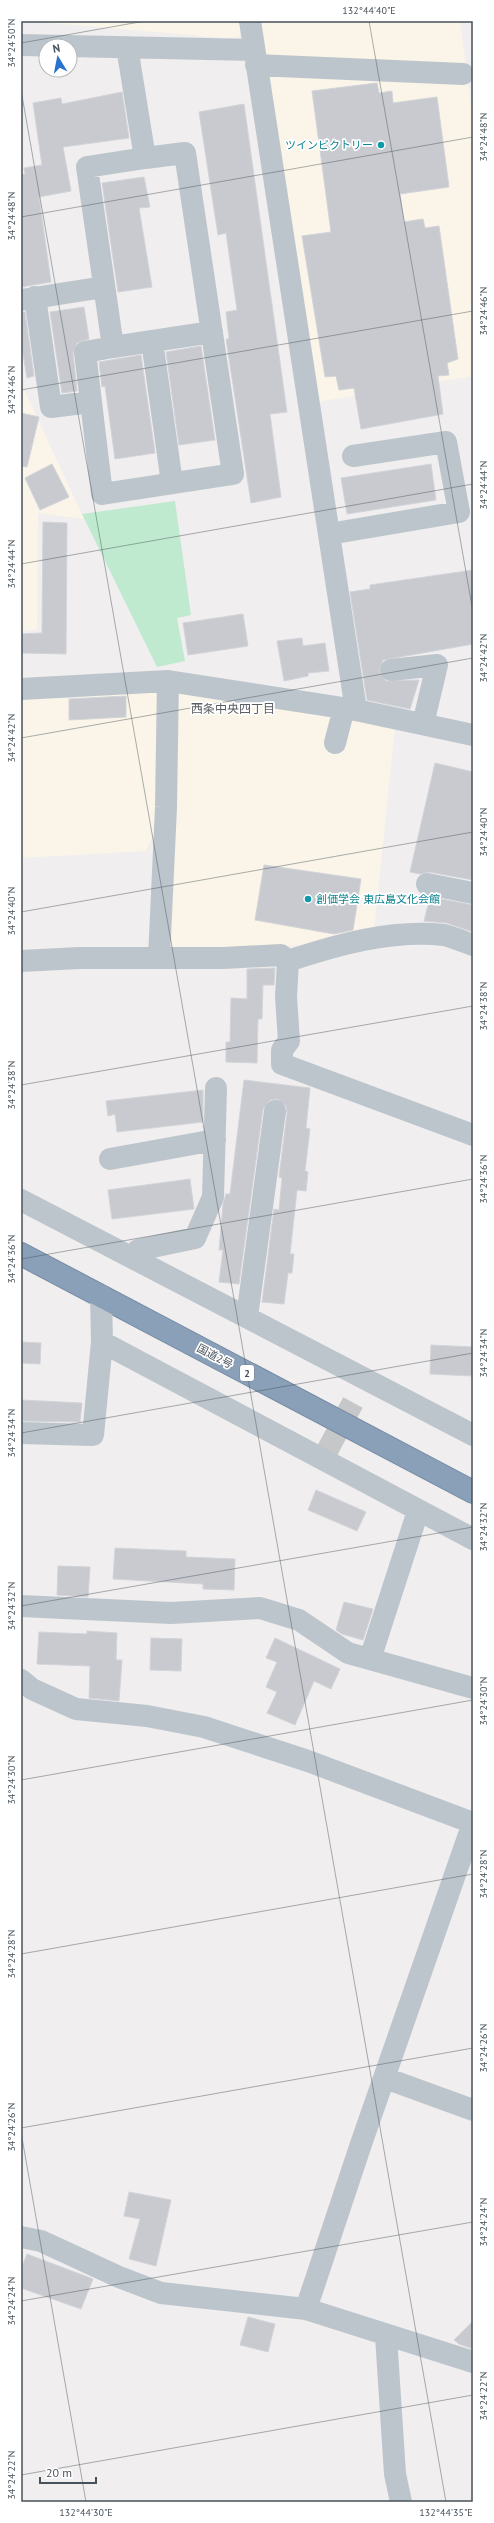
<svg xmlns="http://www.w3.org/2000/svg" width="494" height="2523" font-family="'PT Sans','Noto Sans JP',sans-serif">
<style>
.commercial{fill:#faf5e8}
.green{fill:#bfead0}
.building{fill:#c8cad0;stroke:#d2d4d9}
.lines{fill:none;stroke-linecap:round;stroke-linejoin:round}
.minor-tunnel{stroke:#c6c7c9;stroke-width:22;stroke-dasharray:22 11;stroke-linecap:butt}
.highway-casing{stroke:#758ba4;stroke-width:24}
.minor{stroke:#bdc5cc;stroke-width:22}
.highway{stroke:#89a0b8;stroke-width:22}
.ticks{fill:none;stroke:#475159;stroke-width:1;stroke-opacity:0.45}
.culture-dot{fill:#0f9aa8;stroke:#fff;stroke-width:1.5}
.labels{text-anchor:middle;stroke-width:3.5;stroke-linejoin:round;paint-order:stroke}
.shield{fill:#fff;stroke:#7e858b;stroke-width:1}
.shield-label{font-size:10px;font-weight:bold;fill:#475159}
.culture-label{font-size:11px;fill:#0d838f;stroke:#fff;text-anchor:end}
.street-label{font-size:11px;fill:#475159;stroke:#fff}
.neighbourhood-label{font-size:12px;fill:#5b5e62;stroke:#fff}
.neatline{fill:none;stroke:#475159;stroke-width:1.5}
.ticks-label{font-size:10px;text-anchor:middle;fill:#475159}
</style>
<rect width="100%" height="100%" fill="#f0eeee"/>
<path class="commercial" d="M27,21h215v4l-3,12 -14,1z
M259,21h201l13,99v256l-156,26z
M21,383l63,136 -46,-6 -1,117 -16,1z
M160,689l-3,137 -11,25 -125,7v-159l48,-1z
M174,692l221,36 -21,203 -66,14 -141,6z"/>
<path class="green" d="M175,501l16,114 -14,3 8,43 -28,6 -75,-153z"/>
<path class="building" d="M377,83l2,10 13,-2 1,12 44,-6 12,90 -49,7 4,28 19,-3 2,9 14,-2 19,133 -11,4 2,12 -11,1 5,38 -82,15 -7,-41 -15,2 -3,-14 -11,1 -23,-141 29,-4 -19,-141z
M122,92l7,46 -66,9 8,44 -32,6 12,85 -30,5v-112l4,-1 -1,-6 18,-3 -9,-62 28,-5 1,6z
M244,104l43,308 -17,2 11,83 -30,6 -25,-164h3l-3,-27 11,-2 -11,-77 -8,2 -19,-123z
M144,177l6,30 -11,1 13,79 -34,5 -16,-109z
M84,307l5,32 -12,4 -4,10 4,38 -15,2 -12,-81z
M21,312h4l9,64 -7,2 -6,-36z
M201,346l14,94 -36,5 -13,-93z
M141,355l14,98 -40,6 -10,-73 -3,1 -3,-25z
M21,413l18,4 -12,50 -6,-1z
M52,464l17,33 -29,13 -15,-32z
M431,464l5,36 -89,14 -6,-36z
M43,522l24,1 -1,131 -45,-1v-19l21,-1z
M473,570v74l-90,16 -4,11 7,10 33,-1 -9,29 -43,-9 -17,-108 20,-3v-4z
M243,614l5,32 -60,9 -5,-32z
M302,638l1,8 22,-3 4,28 -21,2v3l-24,5 -7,-40z
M126,696v21l-57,3v-21z
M435,763l38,9v108l-44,-8 -9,2 -10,-2z
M264,865l97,14 -8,51 -19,4 -79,-14z
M430,897l43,8v27l-26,-9 -23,-2z
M275,968l-1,17h-11l-1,34h-4l-1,44 -31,-1v-20h4l1,-44 16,1v-30z
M244,1080l66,8 -4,40 4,1 -5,42 3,1 -2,19 -9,-1 -7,64h4l-2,19h-4l-4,31 -22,-2 12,-93 5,1 3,-32 -3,-1 8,-64 -1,-7 -9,-7 -7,1 -7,9 -24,175 -20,-2 4,-32h-4l4,-46 3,-10h4z
M203,1090v32l-86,10 -2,-18 -7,2 -2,-15z
M190,1179l4,30 -82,10 -4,-29z
M21,1342l20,1 -1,21 -19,-1z
M431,1345l42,2v29l-43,-2z
M21,1400l61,3 -2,19 -59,-1z
M316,1490l50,22 -9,19 -49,-21z
M115,1548l71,3v6l49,2 -1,31 -31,-1v-5l-90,-5z
M58,1566l32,1 -2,30 -31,-2z
M344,1602l29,7 -10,31 -21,-6 -6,-4z
M87,1631l30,2 -1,27h6l-3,41 -30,-3 1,-32 -53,-2 2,-32 48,2z
M151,1638l31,1 -1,32 -31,-1z
M275,1638l65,31 -9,20 -17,-8 -19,44 -28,-12 10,-21 -11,-5 11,-25 -11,-4z
M129,2192l42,8 -15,66 -27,-7 11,-40 -16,-3z
M27,2254l66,25 -12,30 -60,-21v-19z
M248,2317l27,7 -7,28 -28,-7z
M473,2321v28l-14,-5 -5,-4z"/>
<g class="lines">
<path class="minor-tunnel" d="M327,1451l31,-58"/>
<g class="highway-casing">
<path id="highway" d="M21,1254l452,238"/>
</g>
<path class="minor" d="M250,21l106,689
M21,45l233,5
M127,47l18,111 -58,9 26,180 -28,5 17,142 131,-20 -48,-321 -40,5
M256,65l207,9
M35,297l16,110 40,-5
M21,300l83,-13
M152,341l20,142
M113,347l99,-15
M329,534l130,-22 -13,-70 -93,14
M391,670l46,-5 -14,59
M21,689l147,-8 188,29 117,25
M335,743l9,-35
M427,884l46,9
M159,958l7,-151 2,-126
M21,961l58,-3h144l58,-3 7,6 -2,36 3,44 -7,9v14l191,71
M288,961c48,-16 104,-32 156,-26 9,2 20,7 29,10
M110,1159l105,-19
M21,1200l452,235
M138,1250l57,-12 18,-41 3,-109
M101,1296l1,46 371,197
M247,1317l28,-206
M21,1433l72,2 9,-93
M21,1606l150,7 89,-5 39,12 49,33 125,35
M370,1659l48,-148
M21,1680l11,9 44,20 71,7 57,11 104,34 165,62
M385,2078l88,32
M21,2237l20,4 78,36 42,16 145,16 167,53
M306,2309l55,-165 112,-321
M386,2336l9,138 6,28"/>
<use href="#highway" class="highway"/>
</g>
<path class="ticks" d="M369,21l104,591M21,43l124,-22M21,90l425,2412M21,217l452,-80M21,390l452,-79M21,564l452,-80M21,738l452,-80M21,912l452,-80M21,1085l452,-79M21,1259l452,-80M21,1433l452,-80M21,1606l452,-79M21,1780l452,-80M21,1954l452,-80M21,2128l452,-80M21,2132l65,370M21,2301l452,-79M21,2475l452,-80"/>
<g class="culture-dot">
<circle cx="381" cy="145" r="4"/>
<circle cx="308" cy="899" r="4"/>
</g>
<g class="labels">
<rect class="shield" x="240" y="1365" width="14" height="16" rx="3"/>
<g class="shield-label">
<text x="247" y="1377">2</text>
</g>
<g class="culture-label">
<text x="373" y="149">ツインビクトリー</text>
<text x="316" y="903" text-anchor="start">創価学会 東広島文化会館</text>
</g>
<g class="street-label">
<text transform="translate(215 1356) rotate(28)" y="4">国道2号</text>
</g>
<g class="neighbourhood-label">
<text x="233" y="713">西条中央四丁目</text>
</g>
</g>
<rect width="494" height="2523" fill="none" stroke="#ffffff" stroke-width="44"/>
<g transform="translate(58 58) rotate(350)"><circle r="19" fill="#ffffff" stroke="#b5b9bd"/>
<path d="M0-3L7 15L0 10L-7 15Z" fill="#2972cf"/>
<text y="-6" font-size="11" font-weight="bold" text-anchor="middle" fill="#475159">N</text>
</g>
<path d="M40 2477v6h56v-6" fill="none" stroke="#475159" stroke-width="2"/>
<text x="46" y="2477" font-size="12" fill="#475159" stroke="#ffffff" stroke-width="3" paint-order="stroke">20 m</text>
<rect x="22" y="22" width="450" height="2479" class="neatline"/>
<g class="ticks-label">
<text x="369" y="14">132°44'40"E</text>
<text transform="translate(11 43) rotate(-90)" y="4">34°24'50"N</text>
<text transform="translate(483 137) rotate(-90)" y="4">34°24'48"N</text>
<text transform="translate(11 216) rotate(-90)" y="4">34°24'48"N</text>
<text transform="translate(483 311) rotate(-90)" y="4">34°24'46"N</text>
<text transform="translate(11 390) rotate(-90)" y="4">34°24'46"N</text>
<text transform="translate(483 485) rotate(-90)" y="4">34°24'44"N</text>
<text transform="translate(11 564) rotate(-90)" y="4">34°24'44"N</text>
<text transform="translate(483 658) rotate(-90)" y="4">34°24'42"N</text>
<text transform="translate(11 738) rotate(-90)" y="4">34°24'42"N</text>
<text transform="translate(483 832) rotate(-90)" y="4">34°24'40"N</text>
<text transform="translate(11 911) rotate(-90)" y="4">34°24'40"N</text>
<text transform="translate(483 1006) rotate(-90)" y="4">34°24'38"N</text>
<text transform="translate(11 1085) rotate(-90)" y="4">34°24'38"N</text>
<text transform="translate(483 1179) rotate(-90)" y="4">34°24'36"N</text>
<text transform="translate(11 1259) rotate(-90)" y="4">34°24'36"N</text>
<text transform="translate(483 1353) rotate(-90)" y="4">34°24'34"N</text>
<text transform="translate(11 1433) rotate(-90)" y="4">34°24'34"N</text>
<text transform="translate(483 1527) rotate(-90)" y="4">34°24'32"N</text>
<text transform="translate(11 1606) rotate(-90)" y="4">34°24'32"N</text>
<text transform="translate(483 1701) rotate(-90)" y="4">34°24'30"N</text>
<text transform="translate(11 1780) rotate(-90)" y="4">34°24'30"N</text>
<text transform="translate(483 1874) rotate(-90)" y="4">34°24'28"N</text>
<text transform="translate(11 1954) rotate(-90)" y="4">34°24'28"N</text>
<text transform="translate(483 2048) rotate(-90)" y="4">34°24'26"N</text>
<text transform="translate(11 2127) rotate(-90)" y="4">34°24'26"N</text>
<text transform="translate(483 2222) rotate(-90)" y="4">34°24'24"N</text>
<text transform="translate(11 2301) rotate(-90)" y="4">34°24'24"N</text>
<text transform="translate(483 2396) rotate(-90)" y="4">34°24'22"N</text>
<text transform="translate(11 2475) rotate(-90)" y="4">34°24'22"N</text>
<text x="86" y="2516">132°44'30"E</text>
<text x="446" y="2516">132°44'35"E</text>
</g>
</svg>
